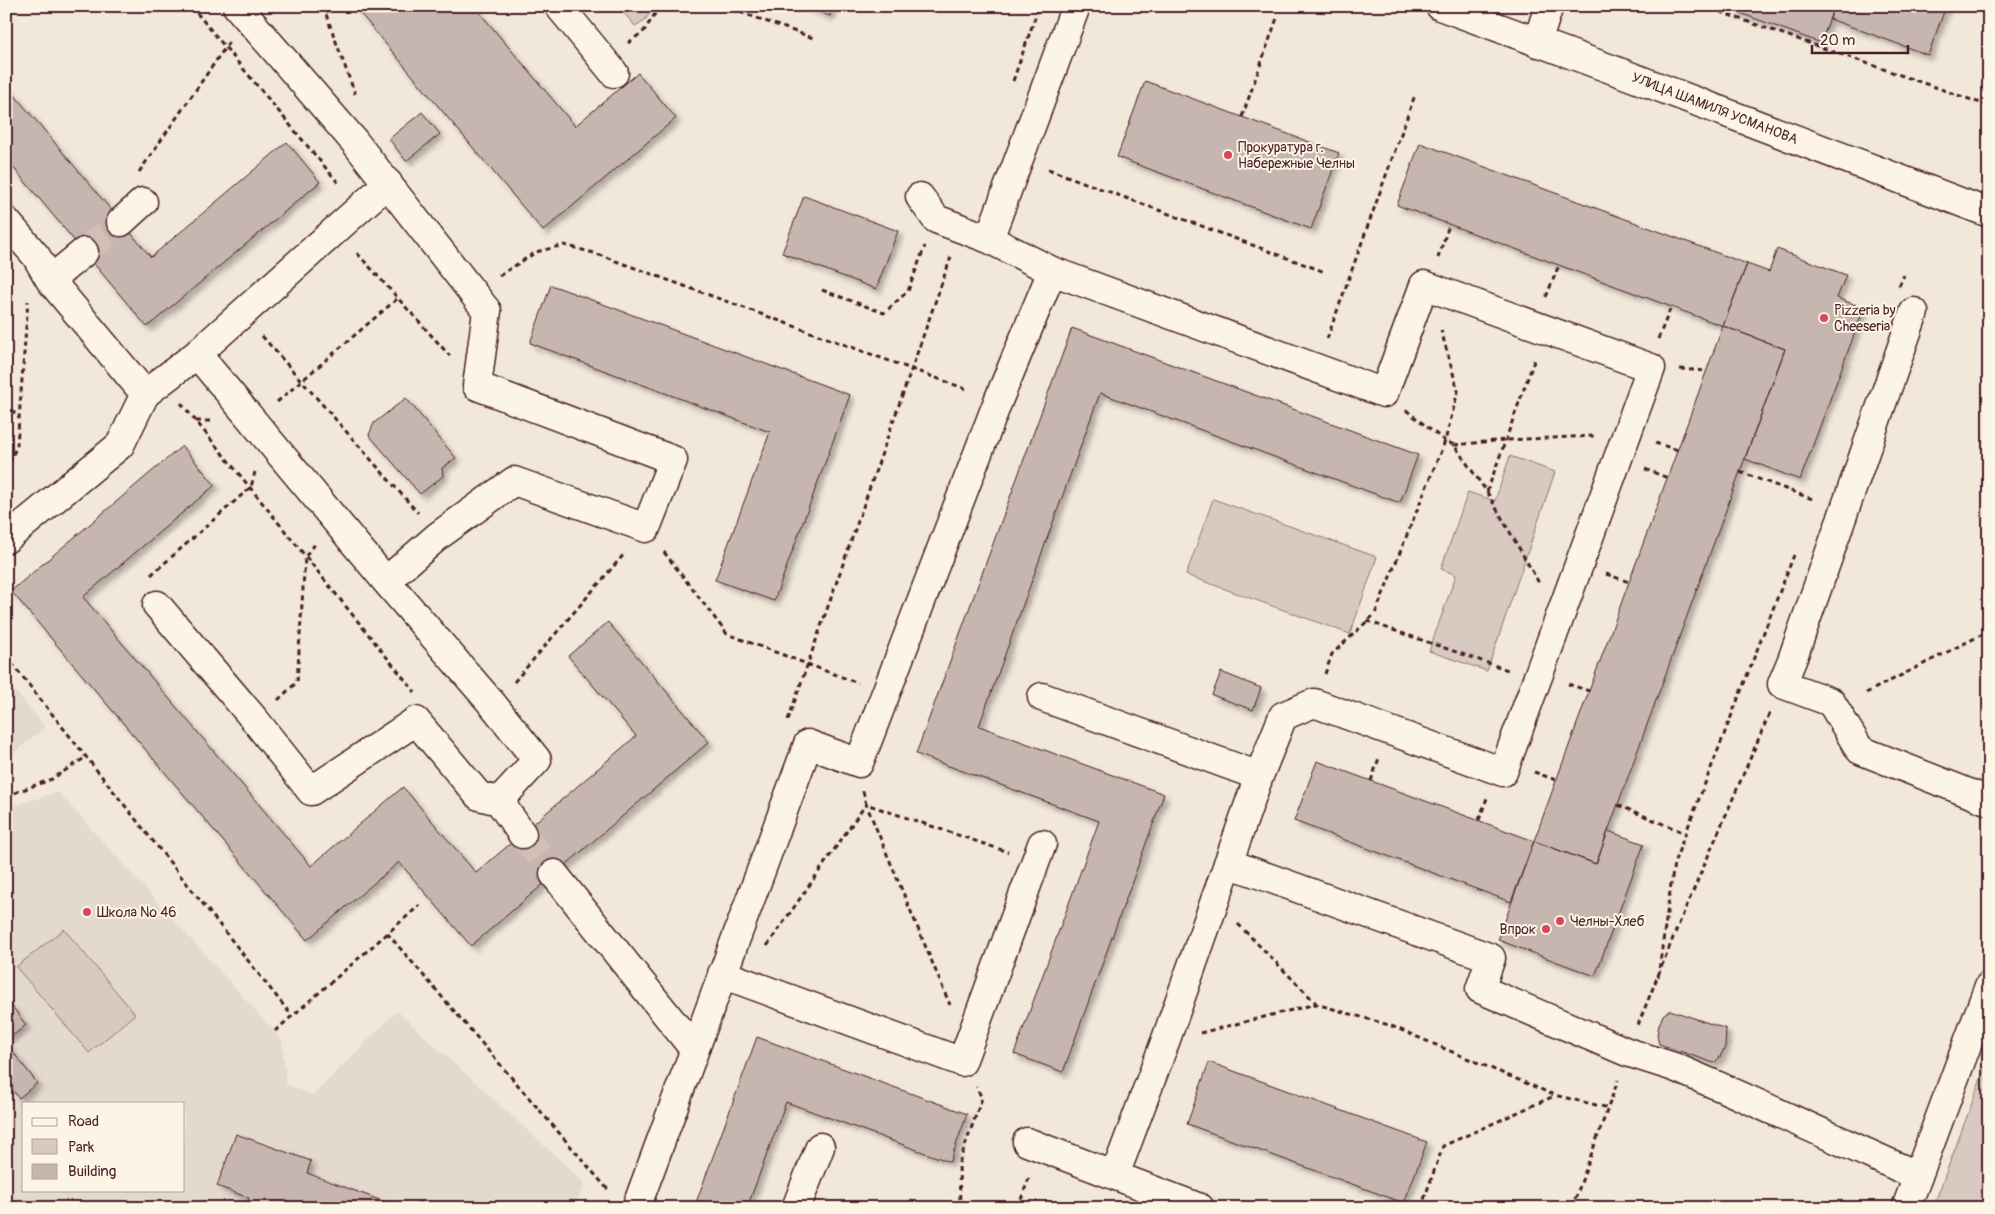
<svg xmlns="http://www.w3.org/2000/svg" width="1995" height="1214" font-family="Pangolin,sans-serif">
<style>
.built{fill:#e4d9cd;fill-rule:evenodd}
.green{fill:#d8cac0;stroke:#917476}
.building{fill:#c7b6af;stroke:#4a1f2b;filter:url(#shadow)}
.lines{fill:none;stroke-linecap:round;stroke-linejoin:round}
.minor-tunnel{stroke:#d0c0b7;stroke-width:28;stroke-dasharray:28 14;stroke-linecap:butt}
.minor-casing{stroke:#4a1f2b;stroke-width:31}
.major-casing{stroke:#4a1f2b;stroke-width:31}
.path{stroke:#4a1f2b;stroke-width:3;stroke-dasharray:5 4;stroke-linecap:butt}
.minor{stroke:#fcf5e5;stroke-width:28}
.major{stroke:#fcf5e5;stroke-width:28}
.poi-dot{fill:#d1495b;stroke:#fcf5e5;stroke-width:2}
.labels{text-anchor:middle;stroke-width:4;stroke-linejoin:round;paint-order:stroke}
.street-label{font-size:14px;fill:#4a1f2b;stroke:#fcf5e5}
.poi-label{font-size:14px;fill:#4a1f2b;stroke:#fcf5e5;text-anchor:start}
</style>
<defs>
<filter id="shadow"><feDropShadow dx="4.5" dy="4.5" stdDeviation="2.5" flood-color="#0004"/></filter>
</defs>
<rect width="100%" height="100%" fill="#f1e8da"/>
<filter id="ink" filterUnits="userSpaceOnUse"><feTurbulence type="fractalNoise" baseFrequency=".02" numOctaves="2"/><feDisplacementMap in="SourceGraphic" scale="10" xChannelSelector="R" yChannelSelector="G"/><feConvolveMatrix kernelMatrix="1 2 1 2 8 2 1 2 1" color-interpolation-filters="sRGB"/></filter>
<g filter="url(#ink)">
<path class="built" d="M6,680l39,47 -39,33z
M58,792l224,248 4,44 27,11 84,-84 188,172 -10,25h-569v-395l10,-8zM24,1103h160v87h-160z"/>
<path class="green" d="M618,6h37l-10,14 -10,6z
M1510,456l45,16 -68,199 -58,-20 27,-76 -15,-6 27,-77 27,9z
M1213,499l164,58 -27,77 -164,-59z
M64,929l71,85 -46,39 -73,-86z
M1989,1057v151h-56z"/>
<path class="building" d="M354,6h120l101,120 63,-53 38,45 -133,113z
M804,6h29l-3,10z
M1734,6h100l-13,37 -89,-33z
M1834,6h112l-18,49 -98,-36z
M1145,81l194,72 -28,76 -194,-72z
M6,85l145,172 136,-115 33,40 -173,145 -141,-168z
M422,112l18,22 -34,27 -17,-22z
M1420,143l327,121 -24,62 -326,-121z
M804,196l94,35 -22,58 -94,-36z
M1777,249l69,26 -9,23 27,10 -64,172 -55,-21 40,-110 -62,-23 24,-62 22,8z
M551,285l299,110 -76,206 -59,-21 55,-148 -240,-89z
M1723,326l62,23 -189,515 -62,-23z
M1072,328l346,127 -18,48 -300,-110 -121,333 185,68 -101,278 -49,-18 85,-233 -183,-67z
M406,398l50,60 -14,10 1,8 -23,18 -51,-59 5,-12z
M182,446l33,39 -132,112 228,269 92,-79 73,86 160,-137 -68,-80 40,-34 101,120 -238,204 -72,-84 -92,78 -296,-349z
M1221,672l40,16 -8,22 -41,-15z
M1317,761l217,80 -23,61 -217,-81z
M1608,831l36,13 -49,132 -97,-36 36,-99 62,23z
M12,1006l14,19 -20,16v-31z
M1670,1010l56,19 -1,18 -5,10 -6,6 -55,-19 -2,-9 2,-10 4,-10z
M757,1037l210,77 -17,48 -164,-60 -39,106h-53z
M6,1043l31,40 -18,15 -13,-16z
M1209,1062l218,80 -23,61 -217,-79z
M236,1134l75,27 -4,12 94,35h-156l4,-10 -32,-12z
M418,1201l17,7h-19z
M1404,1203l13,5h-15z"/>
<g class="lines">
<path class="minor-tunnel" d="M84,252l37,-30
M522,834l32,40"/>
<g class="minor-casing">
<path id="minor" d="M559,6l55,67
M1440,6l179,66 370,141
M1537,43l12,-37
M920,197l16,22 53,20
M6,221l30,35 14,24 95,114 52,-40
M121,222l22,-20
M50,280l34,-28
M1914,312l-122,348 -10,24 49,18 29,48 129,51
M6,539l114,-94 25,-51
M386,581l-189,-227 191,-171
M157,605l98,115 56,71 105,-70 63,75 20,5 38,-41 -43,-54 -108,-125 52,-45 76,-55 132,47 27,-68 -196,-74 10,-75 -133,-170 -117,-135
M1042,697l217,79 24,-60 31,-13 189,69 148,-404 -227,-83 -40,108 -332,-122
M499,801l23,33
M1228,863l263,95 -11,31 147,63 47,15 49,21 195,88
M554,874l140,175
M722,974l240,88 80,-218
M1027,1142l173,66
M1115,1175l50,-133 94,-266
M636,1208l172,-464 51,19 139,-362 54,-130 -63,-32 87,-233
M796,1208l24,-61"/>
</g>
<g class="major-casing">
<path id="major" d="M1906,1208l83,-222"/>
</g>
<path class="path" d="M191,6l149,179
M323,6l32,88
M723,6l93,33
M1703,6l286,100
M628,43l16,-12 16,-25
M1013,81l26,-75
M1242,117l35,-99
M1048,169l277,103
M139,172l90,-130
M357,253l93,103
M1438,258l11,-33
M499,276l37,-24 28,-7 30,8 375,137
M1899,286l5,-11
M822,290l62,23 24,-22 17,-45
M1546,297l13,-32
M262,336l156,177
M1327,339l88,-244
M1658,339l13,-32
M1680,369l27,2
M277,402l121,-104
M6,403l13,15
M181,403c79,96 156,193 234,289
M1406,410l39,31 9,4 33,47 52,91
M196,421h18
M1655,443l23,7
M1454,445l51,-5 90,-4
M1645,469l23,9
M6,471l11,-26 11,-144
M1740,472l75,28
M6,488l6,8
M1487,492l48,-134
M664,552l63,82 131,49
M1606,574l23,8
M151,575l100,-88 4,-15
M1367,621l141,49
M6,656l286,360
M1325,674l7,-20 43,-40 70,-173 13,-50 -17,-61
M514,682l111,-129
M1568,684l21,7
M1866,693l123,-62
M278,700l19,-18 8,-125 11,-14
M788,720l163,-463
M1534,772l22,8
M1371,781l8,-23
M863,791l3,13 142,48
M6,796l46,-17 34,-22
M1618,805l67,28
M1479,820l8,-22
M1238,924l78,79
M387,933l223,259
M767,946l99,-142 84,201
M1658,977l16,-114 120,-308
M1638,1025l37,-92 96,-223
M275,1031l145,-126
M1200,1033l116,-29 73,21 165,70 55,13
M960,1208l-1,-45 23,-65 -6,-11
M1018,1208l12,-33
M1421,1208l22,-62 111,-50
M1572,1208l46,-128"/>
<use href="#minor" class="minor"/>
<use href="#major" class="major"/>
</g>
</g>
<g class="poi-dot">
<circle cx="1228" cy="155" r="5"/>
<circle cx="1824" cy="318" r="5"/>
<circle cx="87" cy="912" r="5"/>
<circle cx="1560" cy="921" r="5"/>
<circle cx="1546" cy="929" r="5"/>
</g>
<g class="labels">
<g class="street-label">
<text transform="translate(1715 108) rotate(21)" y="5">УЛИЦА ШАМИЛЯ УСМАНОВА</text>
</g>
<g class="poi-label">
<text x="1238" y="152">Прокуратура г.<tspan x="1238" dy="16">Набережные Челны</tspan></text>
<text x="1834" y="315">Pizzeria by<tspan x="1834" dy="16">Cheeseria</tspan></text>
<text x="97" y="917">Школа № 46</text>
<text x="1570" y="926">Челны-Хлеб</text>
<text x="1536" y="934" text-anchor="end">Впрок</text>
</g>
</g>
<rect width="1995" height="1214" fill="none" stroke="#fcf5e5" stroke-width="25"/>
<rect x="12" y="12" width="1970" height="1189" fill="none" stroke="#4a1f2b" stroke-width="2" filter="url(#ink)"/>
<rect x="22" y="1102" width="162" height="90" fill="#fcf5e5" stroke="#b59f9b"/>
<rect x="32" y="1118" width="25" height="8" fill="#fcf5e5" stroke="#b59f9b"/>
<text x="68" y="1126" font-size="15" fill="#4a1f2b">Road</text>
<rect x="32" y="1139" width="25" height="15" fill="#d8cac0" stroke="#b59f9b"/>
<text x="68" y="1152" font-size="15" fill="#4a1f2b">Park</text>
<rect x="32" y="1164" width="25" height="15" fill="#c7b6af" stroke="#b59f9b"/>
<text x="68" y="1176" font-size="15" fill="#4a1f2b">Building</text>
<path d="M1812 45v8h96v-8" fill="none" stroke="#4a1f2b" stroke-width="2.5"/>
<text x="1820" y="45" font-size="15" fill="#4a1f2b" stroke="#fcf5e5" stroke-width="4" paint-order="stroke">20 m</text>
</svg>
